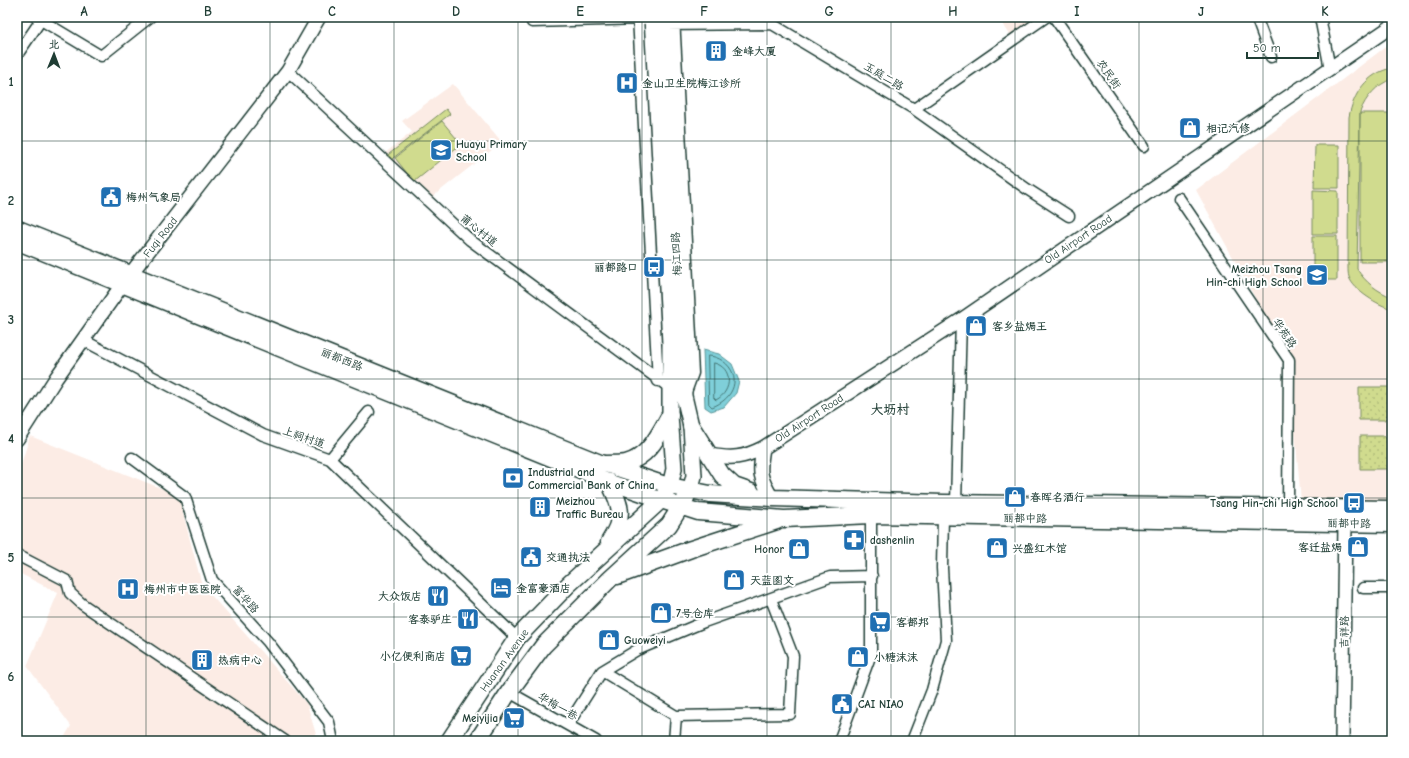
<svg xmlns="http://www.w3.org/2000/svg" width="1409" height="758" font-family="'Comic Neue','LXGW WenKai TC',sans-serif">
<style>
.built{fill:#fcece5}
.grass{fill:url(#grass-dots);stroke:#788c61}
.garden{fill:#d0db8e;stroke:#788c61}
.water{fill:#7fcfd9;stroke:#599597}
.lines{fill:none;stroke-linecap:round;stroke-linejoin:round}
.shore{stroke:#457776;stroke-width:1}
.minor-casing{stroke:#1f3d34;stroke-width:13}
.tertiary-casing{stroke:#1f3d34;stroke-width:16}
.secondary-casing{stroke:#1f3d34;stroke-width:18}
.primary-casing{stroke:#1f3d34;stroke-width:19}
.minor{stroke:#fff;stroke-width:10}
.tertiary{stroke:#fff;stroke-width:13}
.secondary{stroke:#fff;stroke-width:15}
.primary{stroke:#fff;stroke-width:16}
.grid{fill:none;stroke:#1f3d34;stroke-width:1;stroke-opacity:0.55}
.labels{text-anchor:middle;stroke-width:4;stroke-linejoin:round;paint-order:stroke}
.poi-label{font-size:11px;font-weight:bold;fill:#1f3d34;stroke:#fff;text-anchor:start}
.street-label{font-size:11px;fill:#1f3d34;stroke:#fff}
.quarter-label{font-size:13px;font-weight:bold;fill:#1f3d34;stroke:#fff}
.neatline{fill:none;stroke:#1f3d34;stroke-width:1.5}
.grid-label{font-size:13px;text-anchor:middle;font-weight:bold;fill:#1f3d34}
</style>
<defs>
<pattern id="grass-dots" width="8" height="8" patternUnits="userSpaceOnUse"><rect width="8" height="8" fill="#d0db8e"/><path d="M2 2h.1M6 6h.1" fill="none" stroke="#b2bd7b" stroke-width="1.8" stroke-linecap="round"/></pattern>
</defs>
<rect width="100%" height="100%" fill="#fff"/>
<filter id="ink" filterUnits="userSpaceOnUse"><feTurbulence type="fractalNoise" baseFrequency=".025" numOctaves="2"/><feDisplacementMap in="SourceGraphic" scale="8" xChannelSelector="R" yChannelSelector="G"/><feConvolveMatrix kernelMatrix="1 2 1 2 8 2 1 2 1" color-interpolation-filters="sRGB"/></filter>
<g filter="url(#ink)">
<path class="built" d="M998,17h41l-28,19z
M1392,42v458l-91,2 -12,-142 -93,-170z
M453,84l49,58 -75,59 -47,-44 32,-25 -10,-11z
M30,436l148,59 24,90 105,119 11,37h-256l9,-15 -44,-60 31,-73 -41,-21v-95z"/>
<path class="grass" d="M1359,387h33v24l-6,5 -1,4h-26z
M1360,436h24l5,6 3,1v26h-32z"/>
<path class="garden" d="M1392,68v11c-16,6 -26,18 -32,33l-3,157c8,13 21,23 35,28v12c-14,-4 -38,-18 -43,-32 -1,-3 -1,-7 -1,-10l1,-150c4,-23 18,-44 43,-49z
M446,109l4,5 -62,48 -4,-4z
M1360,113h32v149h-32z
M442,121l19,23 -47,38 -19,-24z
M1315,145h24v43h-25z
M1313,190l25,1v43h-25z
M1313,236h24v44h-24z"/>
<path class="water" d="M703,350l16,4 13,10 7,17 -3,12 -12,14 -13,4 -6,-4z"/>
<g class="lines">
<path class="shore" d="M708,356c6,0 10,2 15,5 20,15 11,38 -11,46l-3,-3z
M714,363c19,4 19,28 2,37l-2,-2z"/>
<g class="minor-casing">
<path id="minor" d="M36,17l65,39 49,-39
M638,17l20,364
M674,17l19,356 -7,19
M1054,17l90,129
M1256,17l15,40
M1320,17l10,52
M532,22l111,-3
M664,25l108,-1 142,85 113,80 42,27
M17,55l24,-35
M288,71l182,169 200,148
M914,109l132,-92
M1179,198l110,162 -1,147
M83,340l180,95 67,24 187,179
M132,458l53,39 27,83 56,62 61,80 4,19
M330,459l39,-47
M956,503l5,-183
M17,555l50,26 3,12 12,11 203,137
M1363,588h29
M602,671l74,45 114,-2 3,-58 -22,-57
M509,692l87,49
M569,723l33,-52 35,-21 67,-28 126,-45 42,-1
M674,741l2,-25
M839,741l32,-87v-139
M912,741l20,-51 14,-50 -4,-72 1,-52"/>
</g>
<g class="tertiary-casing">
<path id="tertiary" d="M17,439l39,-61 66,-93 166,-214 31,-54
M763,448c-4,24 -4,29 9,50
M710,455c22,4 33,3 53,-7l198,-128 431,-294
M1342,741l3,-218"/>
</g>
<g class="secondary-casing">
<path id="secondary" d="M663,17l21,379 7,30 3,50 -4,15
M17,228l587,236 66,22 4,-17 -4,-54v-72l-18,-326
M17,242l592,240 52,18"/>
</g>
<g class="primary-casing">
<path id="primary" d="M691,426l31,49 12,11 17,6
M604,464c7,0 15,0 22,-1 23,-6 33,-29 44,-48
M609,482c13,25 16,35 0,60
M661,500l37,12 86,7 87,-4 521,9
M617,576l74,-27 86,-28
M449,741l68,-103 51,-53 93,-85 9,-14 40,8 62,4 171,5 449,6
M477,741l32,-49 34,-46 67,-67 59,-54 17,-27"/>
</g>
<use href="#minor" class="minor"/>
<use href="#tertiary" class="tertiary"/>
<use href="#secondary" class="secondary"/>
<use href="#primary" class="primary"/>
</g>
</g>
<path class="grid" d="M146,17v724M270,17v724M394,17v724M518,17v724M642,17v724M767,17v724M891,17v724M1015,17v724M1139,17v724M1263,17v724M17,141h1375M17,260h1375M17,379h1375M17,498h1375M17,617h1375"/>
<defs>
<g id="building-square" transform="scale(1.15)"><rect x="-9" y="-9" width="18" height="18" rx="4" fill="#1f6fb2" stroke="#fff"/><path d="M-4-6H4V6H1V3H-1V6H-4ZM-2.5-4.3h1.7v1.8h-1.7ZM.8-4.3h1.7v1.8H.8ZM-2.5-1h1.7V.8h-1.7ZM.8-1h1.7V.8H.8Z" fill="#fff"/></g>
<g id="hospital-square" transform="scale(1.15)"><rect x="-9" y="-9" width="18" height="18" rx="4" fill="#1f6fb2" stroke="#fff"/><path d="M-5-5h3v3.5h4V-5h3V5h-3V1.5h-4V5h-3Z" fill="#fff"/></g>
<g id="shop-square" transform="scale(1.15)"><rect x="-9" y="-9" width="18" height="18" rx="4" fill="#1f6fb2" stroke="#fff"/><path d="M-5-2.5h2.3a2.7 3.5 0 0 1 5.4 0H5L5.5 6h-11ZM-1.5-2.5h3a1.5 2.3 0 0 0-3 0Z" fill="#fff"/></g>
<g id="school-square" transform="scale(1.15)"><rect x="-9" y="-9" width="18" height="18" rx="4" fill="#1f6fb2" stroke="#fff"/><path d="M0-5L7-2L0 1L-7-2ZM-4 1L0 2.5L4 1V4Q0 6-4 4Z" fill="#fff"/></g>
<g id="civic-square" transform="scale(1.15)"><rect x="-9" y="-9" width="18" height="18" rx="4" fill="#1f6fb2" stroke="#fff"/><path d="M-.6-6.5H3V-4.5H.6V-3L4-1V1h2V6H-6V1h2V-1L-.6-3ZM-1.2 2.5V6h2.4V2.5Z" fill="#fff"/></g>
<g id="bus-square" transform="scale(1.15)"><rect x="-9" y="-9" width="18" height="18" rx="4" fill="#1f6fb2" stroke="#fff"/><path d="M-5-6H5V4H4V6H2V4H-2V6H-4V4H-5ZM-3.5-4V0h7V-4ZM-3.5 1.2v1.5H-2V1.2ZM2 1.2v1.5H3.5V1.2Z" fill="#fff"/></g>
<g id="bank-square" transform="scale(1.15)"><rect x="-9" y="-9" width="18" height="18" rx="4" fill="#1f6fb2" stroke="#fff"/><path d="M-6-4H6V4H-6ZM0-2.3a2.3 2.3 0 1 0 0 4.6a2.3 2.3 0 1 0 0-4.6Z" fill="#fff"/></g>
<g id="pharmacy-square" transform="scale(1.15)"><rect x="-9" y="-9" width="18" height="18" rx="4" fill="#1f6fb2" stroke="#fff"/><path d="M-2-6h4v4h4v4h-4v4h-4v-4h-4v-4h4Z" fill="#fff"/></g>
<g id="hotel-square" transform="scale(1.15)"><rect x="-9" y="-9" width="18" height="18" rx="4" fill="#1f6fb2" stroke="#fff"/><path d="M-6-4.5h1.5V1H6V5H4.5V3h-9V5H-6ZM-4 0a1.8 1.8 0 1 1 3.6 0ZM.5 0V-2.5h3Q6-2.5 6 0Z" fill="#fff"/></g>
<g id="restaurant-square" transform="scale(1.15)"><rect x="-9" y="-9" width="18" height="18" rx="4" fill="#1f6fb2" stroke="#fff"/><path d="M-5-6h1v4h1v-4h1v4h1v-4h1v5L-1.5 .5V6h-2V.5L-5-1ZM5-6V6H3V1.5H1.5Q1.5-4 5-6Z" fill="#fff"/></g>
<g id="supermarket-square" transform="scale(1.15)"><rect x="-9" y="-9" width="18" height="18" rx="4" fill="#1f6fb2" stroke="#fff"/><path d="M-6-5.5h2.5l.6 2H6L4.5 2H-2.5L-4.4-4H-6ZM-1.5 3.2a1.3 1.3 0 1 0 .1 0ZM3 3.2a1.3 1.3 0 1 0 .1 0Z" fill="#fff"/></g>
</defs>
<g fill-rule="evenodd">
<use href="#building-square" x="716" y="51"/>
<use href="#hospital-square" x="627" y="83"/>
<use href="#shop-square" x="1190" y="128"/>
<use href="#school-square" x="441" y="150"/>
<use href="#civic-square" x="111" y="197"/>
<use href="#bus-square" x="654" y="267"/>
<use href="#school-square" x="1317" y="275"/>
<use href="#shop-square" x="976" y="326"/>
<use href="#bank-square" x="513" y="478"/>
<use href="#shop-square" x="1015" y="497"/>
<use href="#bus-square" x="1354" y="503"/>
<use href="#building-square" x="540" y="507"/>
<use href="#pharmacy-square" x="854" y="540"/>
<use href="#shop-square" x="1358" y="547"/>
<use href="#shop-square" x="997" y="548"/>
<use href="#shop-square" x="799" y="549"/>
<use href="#civic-square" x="531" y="557"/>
<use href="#shop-square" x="734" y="580"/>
<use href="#hotel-square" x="501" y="588"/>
<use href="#hospital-square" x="128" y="589"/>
<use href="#restaurant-square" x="438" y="596"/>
<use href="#shop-square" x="661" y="613"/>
<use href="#restaurant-square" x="468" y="619"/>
<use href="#supermarket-square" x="880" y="622"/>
<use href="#shop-square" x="609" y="640"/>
<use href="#supermarket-square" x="461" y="656"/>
<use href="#shop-square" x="858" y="657"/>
<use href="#building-square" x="202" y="660"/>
<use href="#civic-square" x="842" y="704"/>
<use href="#supermarket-square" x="514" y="718"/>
</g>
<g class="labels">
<g class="poi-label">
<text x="732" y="55">金峰大厦</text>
<text x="642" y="87">金山卫生院梅江诊所</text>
<text x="1206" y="132">相记汽修</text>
<text x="456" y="148">Huayu Primary<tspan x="456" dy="13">School</tspan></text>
<text x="126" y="201">梅州气象局</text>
<text x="638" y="271" text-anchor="end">丽都路口</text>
<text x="1302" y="273" text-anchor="end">Meizhou Tsang<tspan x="1302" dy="13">Hin-chi High School</tspan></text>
<text x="992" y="330">客乡盐焗王</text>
<text x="528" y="476">Industrial and<tspan x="528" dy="13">Commercial Bank of China</tspan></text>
<text x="1030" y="501">春晖名酒行</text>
<text x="556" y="505">Meizhou<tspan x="556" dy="13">Traffic Bureau</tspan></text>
<text x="1338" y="507" text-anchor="end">Tsang Hin-chi High School</text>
<text x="870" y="544">dashenlin</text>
<text x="1342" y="551" text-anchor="end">客迁盐焗</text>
<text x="1012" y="552">兴盛红木馆</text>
<text x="784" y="553" text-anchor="end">Honor</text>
<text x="546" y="561">交通执法</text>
<text x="750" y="584">天蓝图文</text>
<text x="516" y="592">金富豪酒店</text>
<text x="144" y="593">梅州市中医医院</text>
<text x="422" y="600" text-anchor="end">大众饭店</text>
<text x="676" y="617">7号仓库</text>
<text x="452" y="623" text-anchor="end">客泰驴庄</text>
<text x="896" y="626">客都邦</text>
<text x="624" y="644">Guoweiyi</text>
<text x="446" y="660" text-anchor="end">小亿便利商店</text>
<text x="874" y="661">小糖沫沫</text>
<text x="218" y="664">热病中心</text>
<text x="858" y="708">CAI NIAO</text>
<text x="498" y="722" text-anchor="end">Meiyijia</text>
</g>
<g class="street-label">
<text transform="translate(1109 74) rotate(55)" y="4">农民街</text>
<text transform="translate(884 76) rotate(31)" y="4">玉庭二路</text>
<text transform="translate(479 230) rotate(39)" y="4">莆心村道</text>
<text transform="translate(160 237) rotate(-52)" y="4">Fuqi Road</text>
<text transform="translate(1078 239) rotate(-34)" y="4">Old Airport Road</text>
<text transform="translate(676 254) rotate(-93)" y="4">梅江四路</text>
<text transform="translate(1285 333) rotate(56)" y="4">华苑路</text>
<text transform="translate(342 359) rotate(22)" y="4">丽都西路</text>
<text transform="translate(809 418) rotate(-33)" y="4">Old Airport Road</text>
<text transform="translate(304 437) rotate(19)" y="4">上祠村道</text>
<text transform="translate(1025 518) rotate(1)" y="4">丽都中路</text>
<text transform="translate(1349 523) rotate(1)" y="4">丽都中路</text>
<text transform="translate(246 599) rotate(48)" y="4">富华路</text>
<text transform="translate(1344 632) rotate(-89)" y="4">吉祥路</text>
<text transform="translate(504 660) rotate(-54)" y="4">Huanan Avenue</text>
<text transform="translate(558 706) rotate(30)" y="4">华梅一巷</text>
</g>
<g class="quarter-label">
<text x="890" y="414">大坜村</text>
</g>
</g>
<rect width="1409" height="758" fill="none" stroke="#fff" stroke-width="44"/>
<g transform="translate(54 54) rotate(1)" stroke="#ffffff" stroke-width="3" paint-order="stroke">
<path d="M0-3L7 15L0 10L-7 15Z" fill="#1f3d34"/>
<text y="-6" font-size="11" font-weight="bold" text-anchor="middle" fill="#1f3d34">北</text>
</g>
<path d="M1247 52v6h71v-6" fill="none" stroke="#1f3d34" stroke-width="2"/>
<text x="1253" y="52" font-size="12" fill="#1f3d34" stroke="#ffffff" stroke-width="3" paint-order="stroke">50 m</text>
<rect x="22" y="22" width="1365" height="714" class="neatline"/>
<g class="grid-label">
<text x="84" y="16">A</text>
<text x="208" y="16">B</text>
<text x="332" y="16">C</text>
<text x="456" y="16">D</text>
<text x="580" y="16">E</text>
<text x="704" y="16">F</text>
<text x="829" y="16">G</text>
<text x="953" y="16">H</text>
<text x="1077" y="16">I</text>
<text x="1201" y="16">J</text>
<text x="1325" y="16">K</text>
<text x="11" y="86">1</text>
<text x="11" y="205">2</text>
<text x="11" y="324">3</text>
<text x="11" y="443">4</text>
<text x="11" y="562">5</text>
<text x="11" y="681">6</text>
</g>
</svg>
